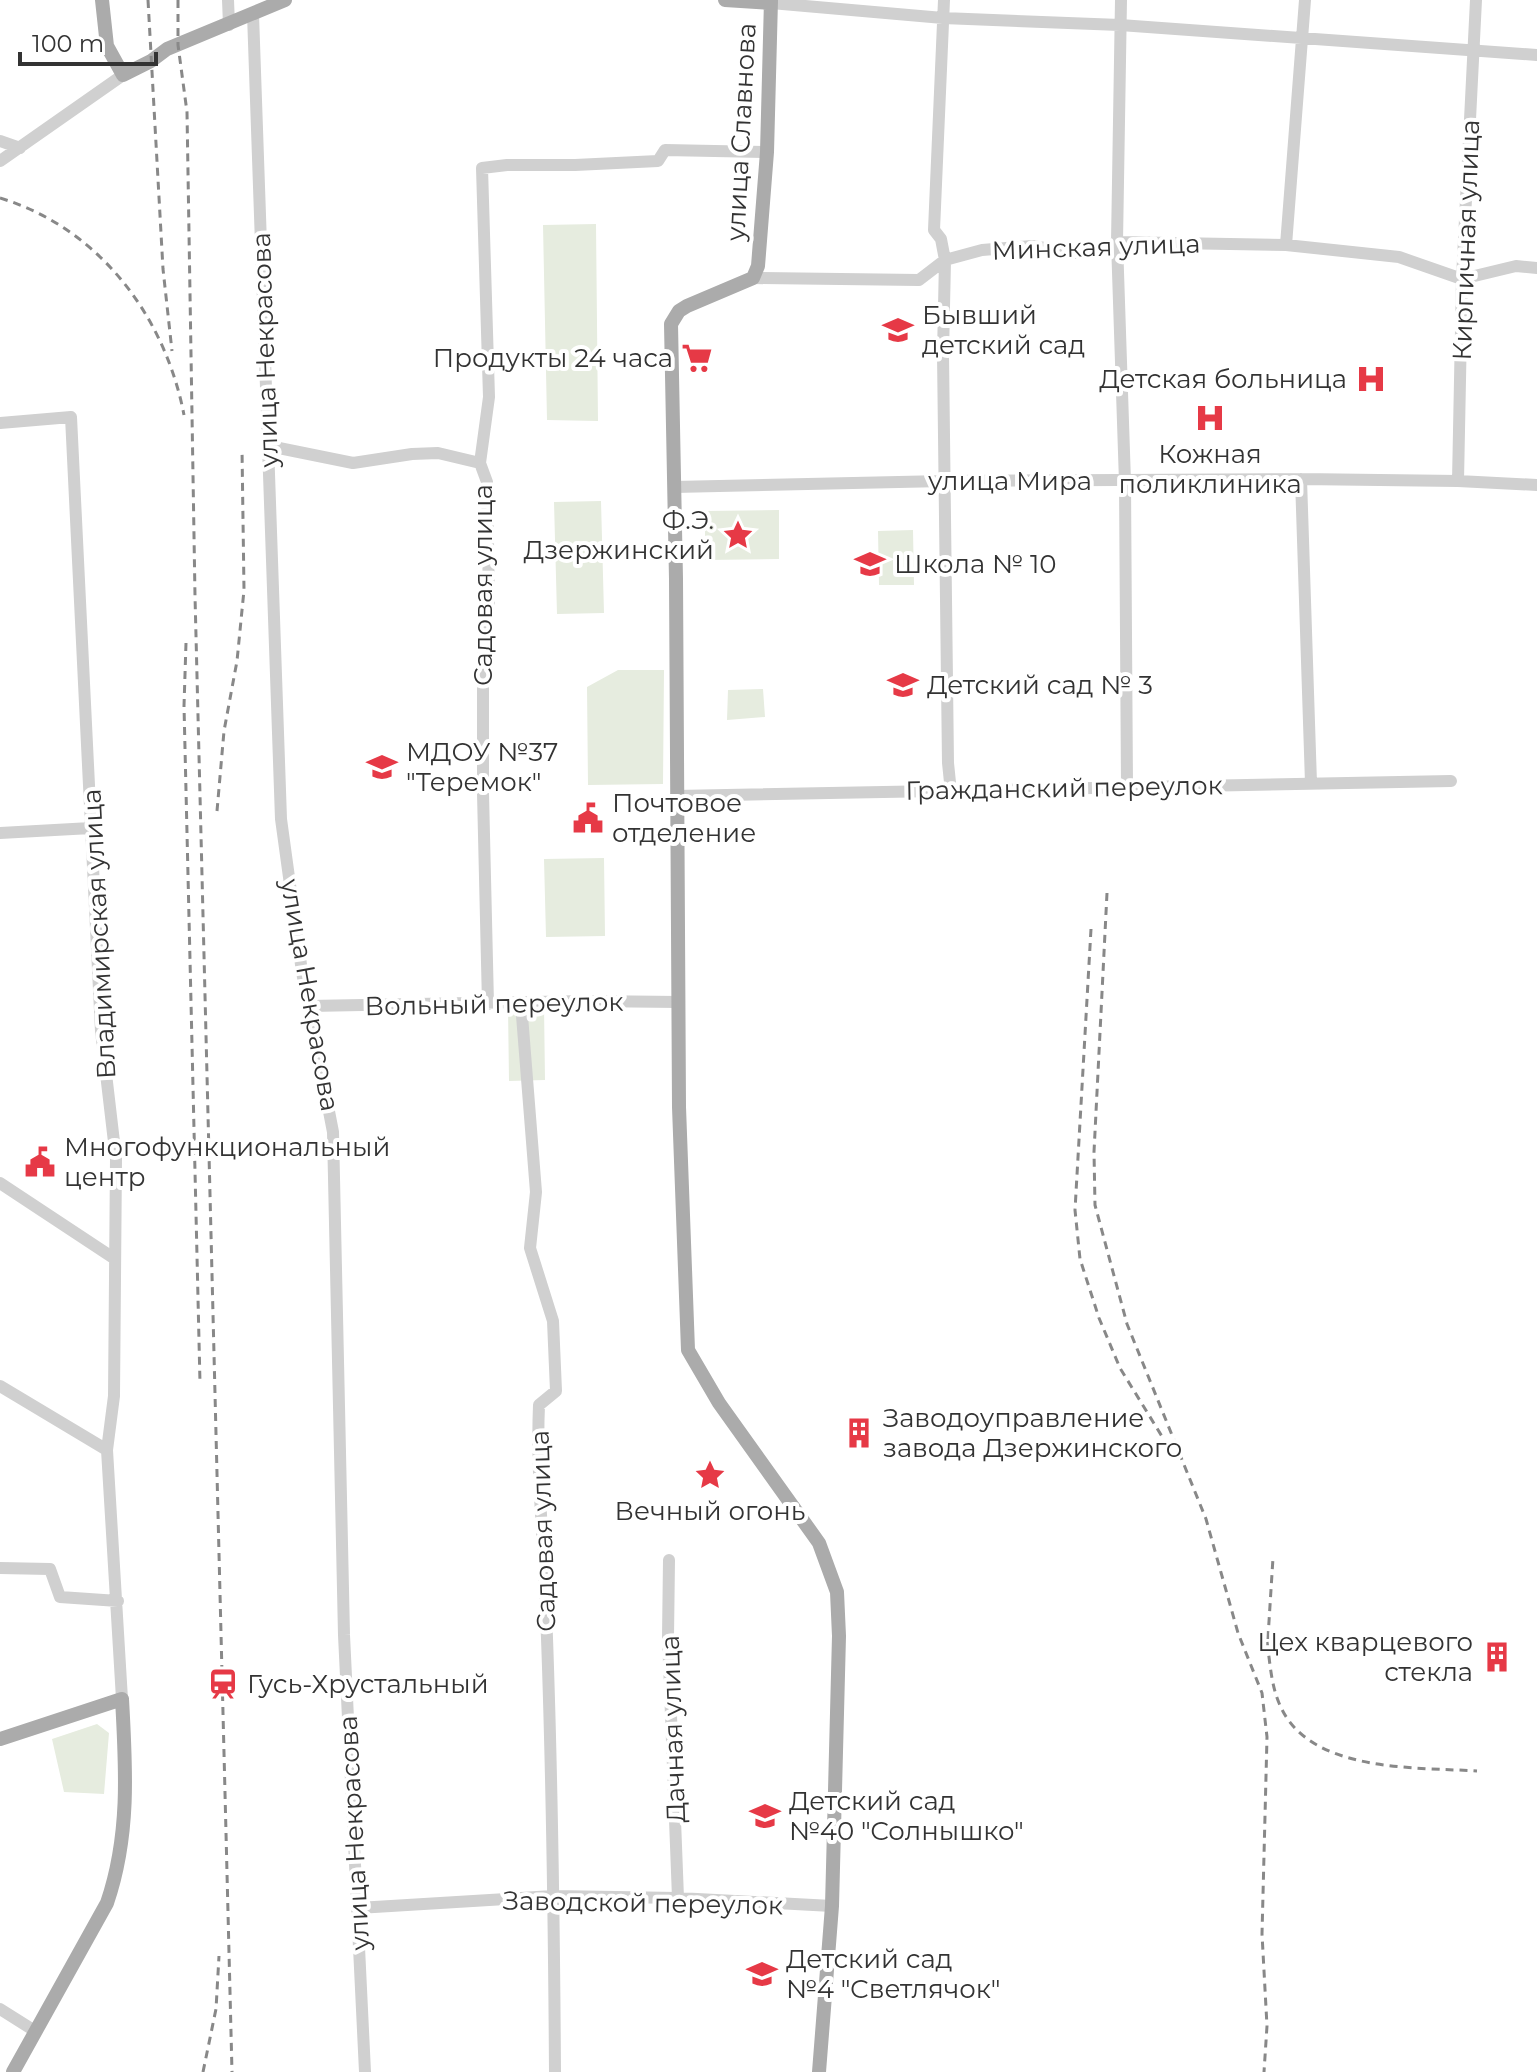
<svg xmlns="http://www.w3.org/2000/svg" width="1537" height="2072" font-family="Montserrat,sans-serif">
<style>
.green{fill:#e6ecdf}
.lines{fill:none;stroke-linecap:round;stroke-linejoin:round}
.minor{stroke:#d0d0d0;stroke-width:12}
.major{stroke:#ababab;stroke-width:14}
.rail{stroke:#888;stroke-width:3;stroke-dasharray:8 6;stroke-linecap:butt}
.labels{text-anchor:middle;stroke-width:8;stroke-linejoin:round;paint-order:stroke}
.street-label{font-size:26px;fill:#333;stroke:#fff}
.poi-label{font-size:26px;fill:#333;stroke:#fff;text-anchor:start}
</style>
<rect width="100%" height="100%" fill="#fff"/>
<path class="green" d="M596,224l2,197 -51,-1 -4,-195z
M601,501l3,112 -47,1 -3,-112z
M779,510v49l-74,1v-49z
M913,530l1,55h-35l-1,-54z
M618,670h46l-1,114 -75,1 -1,-98z
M763,689l2,28 -38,3 1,-30z
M604,858l1,78 -59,1 -2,-78z
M544,1006l1,74 -36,1 -1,-74z
M97,1724l12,9 -5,61 -40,-2 -12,-53z"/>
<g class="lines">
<path class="minor" d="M228,0l1,25
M944,0l-10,230 7,9 4,21 -2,94 5,409 3,29
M1121,0l-4,242 8,240 2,304
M771,3l172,15 177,7 417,30
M253,14l28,805 21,153 31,160 11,503 21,437
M0,141l20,7
M0,161l123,-86
M1286,245l19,-245
M753,278l166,2 26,-20 37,-10 50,-4 44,7 41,-11 169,3 113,12 63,22 54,-13 21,2
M0,423l71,-6 30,614 15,128 -2,237 -7,54
M269,446l84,17 59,-9 26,-1 42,10
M1301,479l10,304
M1458,481l4,-202 14,-279
M674,487l270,-6 357,-2 157,2 79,4
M676,796l775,-15
M0,833l91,-5
M521,1003l15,189 -6,56 23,73 3,70 -17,14c-3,69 5,137 7,206 6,154 8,307 9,461
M488,1004l-5,-211v-133l6,-59 -2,-119 -7,-19 9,-66 -7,-229 25,-3h68l83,-4 7,-11 102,2
M309,1006l276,-5 94,1
M0,1183l115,76
M0,1386l107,64 15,249
M669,1560l-1,77 10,261
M0,1568l50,1 10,28 58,4
M358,1908l195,-12 125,2 154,8
M0,2009l35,22"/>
<path class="major" d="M102,0l5,46 16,29 28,-14 16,-12 118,-49
M725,0l46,3
M771,0l-4,152 -9,114 -5,12 -66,28 -8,5 -8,13 5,255 3,528 9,243 31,53 100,140 18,49 2,44 -7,270 -13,166
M0,1739l122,-40c4,70 8,137 -15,204l-94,169"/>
<path class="rail" d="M148,0l15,269 9,82
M178,0v45l9,67 8,484 37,1476
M0,198c99,30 165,118 184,217
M186,643l-2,63 16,677
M217,811l7,-80 13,-70 7,-71 -2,-141
M1107,893l-13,259 1,53 32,119 79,195 32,114 24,60 5,44 -5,197 5,92 -3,46
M1091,929l-16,281 5,49 19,59 21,50 46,75
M1267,1642c3,20 4,42 12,61 28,70 135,64 198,68
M1267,1653l6,-95
M203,2072l13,-63 3,-53"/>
</g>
<defs>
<g id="school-bare" transform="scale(2.4)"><path d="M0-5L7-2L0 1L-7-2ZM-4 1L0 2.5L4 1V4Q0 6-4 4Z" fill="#e63946" stroke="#fff" stroke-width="2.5" paint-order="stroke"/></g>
<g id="supermarket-bare" transform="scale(2.4)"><path d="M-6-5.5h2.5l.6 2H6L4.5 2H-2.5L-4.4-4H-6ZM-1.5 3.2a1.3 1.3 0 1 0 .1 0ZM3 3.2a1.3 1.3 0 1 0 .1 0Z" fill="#e63946" stroke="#fff" stroke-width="2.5" paint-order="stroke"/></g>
<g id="hospital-bare" transform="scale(2.4)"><path d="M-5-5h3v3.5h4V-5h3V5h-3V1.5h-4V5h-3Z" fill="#e63946" stroke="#fff" stroke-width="2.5" paint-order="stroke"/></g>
<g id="sight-bare" transform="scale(2.4)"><path d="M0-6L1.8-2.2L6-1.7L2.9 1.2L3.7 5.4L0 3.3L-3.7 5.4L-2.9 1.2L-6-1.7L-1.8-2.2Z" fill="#e63946" stroke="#fff" stroke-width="2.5" paint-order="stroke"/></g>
<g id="civic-bare" transform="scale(2.4)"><path d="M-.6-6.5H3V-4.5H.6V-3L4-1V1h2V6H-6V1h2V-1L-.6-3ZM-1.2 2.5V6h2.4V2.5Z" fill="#e63946" stroke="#fff" stroke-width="2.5" paint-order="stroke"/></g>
<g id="building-bare" transform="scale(2.4)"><path d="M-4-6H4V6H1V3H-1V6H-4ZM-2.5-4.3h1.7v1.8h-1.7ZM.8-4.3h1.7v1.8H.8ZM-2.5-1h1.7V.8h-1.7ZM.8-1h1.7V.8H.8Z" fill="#e63946" stroke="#fff" stroke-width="2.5" paint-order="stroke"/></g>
<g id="station-bare" transform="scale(2.4)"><path d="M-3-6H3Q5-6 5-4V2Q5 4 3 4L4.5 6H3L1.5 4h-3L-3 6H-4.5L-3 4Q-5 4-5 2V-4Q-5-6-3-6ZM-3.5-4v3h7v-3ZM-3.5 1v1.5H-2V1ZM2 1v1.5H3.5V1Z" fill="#e63946" stroke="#fff" stroke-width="2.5" paint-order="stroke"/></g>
</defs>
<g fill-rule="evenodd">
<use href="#school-bare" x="898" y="330"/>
<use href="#supermarket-bare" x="697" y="358"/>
<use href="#hospital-bare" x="1371" y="379"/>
<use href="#hospital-bare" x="1210" y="418"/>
<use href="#sight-bare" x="738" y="535"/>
<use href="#school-bare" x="870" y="564"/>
<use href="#school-bare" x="903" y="685"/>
<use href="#school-bare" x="382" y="767"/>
<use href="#civic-bare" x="588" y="818"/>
<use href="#civic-bare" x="40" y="1162"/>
<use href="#building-bare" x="859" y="1433"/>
<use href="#sight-bare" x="710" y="1475"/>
<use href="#building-bare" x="1497" y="1657"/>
<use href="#station-bare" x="223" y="1684"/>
<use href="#school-bare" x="765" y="1816"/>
<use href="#school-bare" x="762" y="1974"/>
</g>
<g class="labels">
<g class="street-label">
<text transform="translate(741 132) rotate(-87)" y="9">улица Славнова</text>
<text transform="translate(1466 240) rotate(-88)" y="9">Кирпичная улица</text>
<text transform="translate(1096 247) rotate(-2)" y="9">Минская улица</text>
<text transform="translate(265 350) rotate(-92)" y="9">улица Некрасова</text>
<text x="1010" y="490">улица Мира</text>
<text transform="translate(483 585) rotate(-90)" y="9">Садовая улица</text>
<text transform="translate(1064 788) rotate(-1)" y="9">Гражданский переулок</text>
<text transform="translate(99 934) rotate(-93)" y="9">Владимирская улица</text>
<text transform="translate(310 995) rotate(80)" y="9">улица Некрасова</text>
<text transform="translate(494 1004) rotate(-1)" y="9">Вольный переулок</text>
<text transform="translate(543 1531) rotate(-92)" y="9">Садовая улица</text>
<text transform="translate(673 1729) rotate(-92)" y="9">Дачная улица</text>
<text transform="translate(354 1833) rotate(-93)" y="9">улица Некрасова</text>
<text transform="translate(643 1903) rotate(1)" y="9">Заводской переулок</text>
</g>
<g class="poi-label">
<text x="922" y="324">Бывший<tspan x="922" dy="30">детский сад</tspan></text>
<text x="673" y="367" text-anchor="end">Продукты 24 часа</text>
<text x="1347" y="388" text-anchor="end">Детская больница</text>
<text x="1210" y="463" text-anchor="middle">Кожная<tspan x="1210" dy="30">поликлиника</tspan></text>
<text x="714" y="529" text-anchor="end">Ф.Э.<tspan x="714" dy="30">Дзержинский</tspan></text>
<text x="894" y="573">Школа № 10</text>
<text x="927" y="694">Детский сад № 3</text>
<text x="406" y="761">МДОУ №37<tspan x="406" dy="30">"Теремок"</tspan></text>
<text x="612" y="812">Почтовое<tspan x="612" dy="30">отделение</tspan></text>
<text x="64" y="1156">Многофункциональный<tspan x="64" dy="30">центр</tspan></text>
<text x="883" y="1427">Заводоуправление<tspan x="883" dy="30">завода Дзержинского</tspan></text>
<text x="710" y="1520" text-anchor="middle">Вечный огонь</text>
<text x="1473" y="1651" text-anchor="end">Цех кварцевого<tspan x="1473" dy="30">стекла</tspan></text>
<text x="247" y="1693">Гусь-Хрустальный</text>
<text x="789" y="1810">Детский сад<tspan x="789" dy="30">№40 "Солнышко"</tspan></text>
<text x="786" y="1968">Детский сад<tspan x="786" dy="30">№4 "Светлячок"</tspan></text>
</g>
</g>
<path d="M20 52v12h136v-12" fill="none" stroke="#333333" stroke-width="4"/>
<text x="32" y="52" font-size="24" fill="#333333" stroke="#ffffff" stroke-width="6" paint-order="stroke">100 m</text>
</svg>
